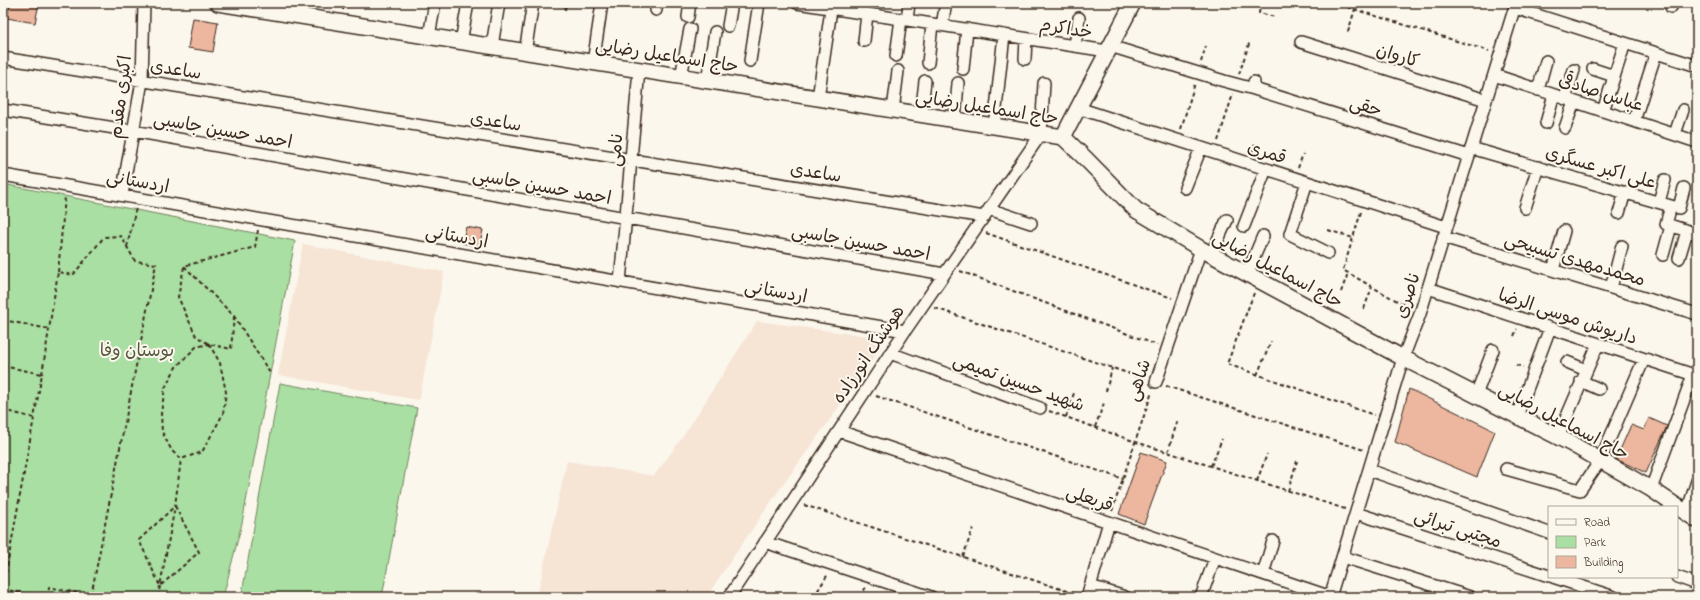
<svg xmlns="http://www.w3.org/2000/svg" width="1700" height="600" font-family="'Indie Flower','Playpen Sans Arabic',sans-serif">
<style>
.built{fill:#f6e4d5}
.green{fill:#a9dfa2;stroke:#728460}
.building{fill:#ecb69f;stroke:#3b2a1e}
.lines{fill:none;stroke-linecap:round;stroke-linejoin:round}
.street-casing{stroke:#3b2a1e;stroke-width:14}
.secondary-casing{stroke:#3b2a1e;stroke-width:18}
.path{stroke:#3b2a1e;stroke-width:2;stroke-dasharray:4 3;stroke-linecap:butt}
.street{stroke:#fbf7ec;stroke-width:11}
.secondary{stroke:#fbf7ec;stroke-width:15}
.labels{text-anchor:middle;stroke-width:4;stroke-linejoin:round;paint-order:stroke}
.street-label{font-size:18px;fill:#3b2a1e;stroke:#fbf7ec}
.park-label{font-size:18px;fill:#56573f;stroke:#fbf7ec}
</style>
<rect width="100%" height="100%" fill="#fbf7ec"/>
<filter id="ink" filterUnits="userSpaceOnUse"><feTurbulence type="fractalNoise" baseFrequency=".025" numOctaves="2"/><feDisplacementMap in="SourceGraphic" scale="8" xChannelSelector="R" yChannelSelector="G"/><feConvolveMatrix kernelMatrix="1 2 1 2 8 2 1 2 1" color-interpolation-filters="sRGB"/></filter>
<g filter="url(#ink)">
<path class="built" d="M303,244l141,28 -25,128 -141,-25z
M757,321l117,16 7,11 -109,152 -66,97h-169l30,-136 87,15 28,-38z"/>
<path class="green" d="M3,184l292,57 -53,282 -19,74h-220z
M280,383l137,25 -35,189h-120l-20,-4z"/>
<path class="building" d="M10,3h29l-4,20 -28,-5z
M193,18l25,4 -5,30 -25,-4z
M466,227l17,3 -4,17 -17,-4z
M1409,389l86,42 -18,46 -82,-35z
M1649,418l18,8 -21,47 -30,-14 15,-34 13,5z
M1141,452l26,9 -23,63 -25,-10z"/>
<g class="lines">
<g class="street-casing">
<path id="street" d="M797,3l310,48
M1671,7l2,-4
M1515,8l182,58
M656,10l1,-7
M688,17l2,-14
M907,20l2,-17
M942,25l4,-22
M728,26l4,-23
M429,36l6,-33
M864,41l3,-27
M461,42l7,-39
M1301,42l185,58
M492,46l7,-43
M1075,46l4,-28
M1110,46l114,35 30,8
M525,52l8,-49
M896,56l5,-37
M3,58l981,159
M1025,59l1,-20
M750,61l9,-58
M593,63l9,-60
M928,63l4,-39
M963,69l4,-40
M1593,69l21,7
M1494,75l203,67
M681,77l9,-48
M707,81l8,-49
M1254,82v7l215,67
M1538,90l8,-29
M818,98l14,-95
M1565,99l9,-29
M1078,108l368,119
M3,110l130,21 811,143
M893,110l5,-39
M1603,111l22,-68
M921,115l4,-34
M955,120l3,-37
M1634,121l22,-68
M1546,123l8,-28
M994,127l10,-92
M1565,128l9,-26
M1675,134l8,-24
M1471,148l200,58 -5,18 31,10
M3,175l902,156
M1307,182l-17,52 38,19
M1185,188l16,-40
M122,195l20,-114 2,-78
M1659,202l6,-22
M1671,206l8,2 5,-20
M1525,208l13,-41
M989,209l42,14
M1619,213l6,-21
M1244,226l22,-57
M1443,237l254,77
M1211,255l16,-35
M1663,255l8,-29
M1679,258l8,-27
M1553,270l11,-39
M1247,274l16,-38
M620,282l19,-212
M1428,288l269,88
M1611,288l11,-42
M890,353l150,55
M1567,362l19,8
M1581,381l18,8
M1156,382l45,-133
M1476,395l17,-45
M1517,416l33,-88
M839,431l492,166
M1558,437l40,-93
M1506,469l74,21 20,-29 44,-102
M1369,470l180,63
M1651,489l42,-114
M1687,512l10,-31
M1356,513l193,63
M765,542l166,55
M1343,557l127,40
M1263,574l10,-33
M1553,577l61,20
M1677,577l20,7
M1090,586l35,11
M729,597l176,-266 136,-197 3,-51
M1087,597l22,-75
M1201,597l14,-39
M1330,597l73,-239 17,-44 96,-311"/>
</g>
<g class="secondary-casing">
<path id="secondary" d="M218,3l845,134 24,23 49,50 65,39 202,109 167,85 81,46 46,31
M1063,137l70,-134"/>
</g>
<path class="path" d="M1261,3l-2,10 16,4
M1334,3l155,48
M343,10l1,-7
M565,10l1,-7
M1348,32l7,-23
M1201,62l5,-16
M1239,74l11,-33
M1181,129l14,-46
M1218,141l15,-47
M1252,153l3,-9
M1278,161l3,-9
M1298,168l5,-14
M1361,212l-18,58 68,39
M258,230l-3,17 -71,19 50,50 36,57
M1328,230l25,8
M986,233l186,65
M127,247l9,-39
M184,267l-6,30 18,39 13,8 22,5 3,-32
M960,271l197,74
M58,272l7,-75
M1341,292l7,-19
M1254,293l-27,71 147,51
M935,308l210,71
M1364,309l8,-22
M3,320l46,9
M1514,336l3,-7
M3,341l4,-20
M209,344l11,19 6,29 -3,22 -21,38 -21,7 -9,-8 -10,-19 -1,-19 4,-25 11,-21 20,-20z
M1516,365l7,2
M3,366l39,8 -39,215
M42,374l16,-102 15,3 31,-38 17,-1 14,25 21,3 -65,332
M1257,375l14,-33
M1166,386l198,64
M1106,391l6,-23
M876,396l247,83
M3,410l31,8
M1049,411l87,31 209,67
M1066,417l8,-24
M1095,427l9,-24
M1168,452l10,-33
M1211,466l11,-27
M1257,481l10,-27
M1288,491l9,-30
M804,505l272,89
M175,506l24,46 -39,34 -21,-46z
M1112,511l40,-119
M3,543l8,1
M963,557l10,-29
M3,589l38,8
M48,597l1,-10 47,10
M158,597l17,-91 6,-47
M814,597l14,-23
M860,597l6,-10"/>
<use href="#street" class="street"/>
<use href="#secondary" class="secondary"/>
</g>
</g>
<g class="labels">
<g class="street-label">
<text transform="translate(1066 28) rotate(9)" y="6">خداکرم</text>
<text transform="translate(667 55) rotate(9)" y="6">حاج اسماعیل رضایی</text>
<text transform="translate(1398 55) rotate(17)" y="6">کاروان</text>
<text transform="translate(176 69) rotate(9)" y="6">ساعدی</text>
<text transform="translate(1601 92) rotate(18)" y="6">عباس صادقی</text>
<text transform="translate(120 97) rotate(-83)" y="6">اکبری مقدم</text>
<text transform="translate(1366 106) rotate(17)" y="6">حقی</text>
<text transform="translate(987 107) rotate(9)" y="6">حاج اسماعیل رضایی</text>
<text transform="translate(496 121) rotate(9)" y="6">ساعدی</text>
<text transform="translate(223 130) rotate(10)" y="6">احمد حسین جاسبی</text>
<text transform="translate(615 150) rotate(-85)" y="6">نامی</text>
<text transform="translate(1267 152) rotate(18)" y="6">قمری</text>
<text transform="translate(1601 167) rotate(16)" y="6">علی اکبر عسگری</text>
<text transform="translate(816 172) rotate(9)" y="6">ساعدی</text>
<text transform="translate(138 181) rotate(10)" y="6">اردستانی</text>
<text transform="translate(542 186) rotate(10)" y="6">احمد حسین جاسبی</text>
<text transform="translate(457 236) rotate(10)" y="6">اردستانی</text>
<text transform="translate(861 242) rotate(10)" y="6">احمد حسین جاسبی</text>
<text transform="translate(1575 259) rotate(17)" y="6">محمدمهدی تسبیحی</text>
<text transform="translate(1278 269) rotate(28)" y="6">حاج اسماعیل رضایی</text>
<text transform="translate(776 291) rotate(10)" y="6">اردستانی</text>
<text transform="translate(1407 295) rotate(-72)" y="6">ناصری</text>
<text transform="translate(1568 316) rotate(18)" y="6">داریوش موسی الرضا</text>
<text transform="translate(868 354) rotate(-56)" y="6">هوشنگ انورزاده</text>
<text transform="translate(1138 380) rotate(-71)" y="6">شاهی</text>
<text transform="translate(1019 382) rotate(20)" y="6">شهید حسین تمیمی</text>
<text transform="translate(1564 421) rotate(28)" y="6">حاج اسماعیل رضایی</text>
<text transform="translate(1090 498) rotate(19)" y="6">قربعلی</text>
<text transform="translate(1458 528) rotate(18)" y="6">مجتبی تبرائی</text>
</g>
<g class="park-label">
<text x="137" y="356">بوستان وفا</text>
</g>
</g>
<rect width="1700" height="600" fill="none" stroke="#fbf7ec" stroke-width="16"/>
<rect x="8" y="8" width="1684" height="584" fill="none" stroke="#3b2a1e" stroke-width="1.5" filter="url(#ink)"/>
<rect x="1548" y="506" width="130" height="72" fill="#fbf7ec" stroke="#aea59a"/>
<rect x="1556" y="519" width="20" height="6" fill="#fbf7ec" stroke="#aea59a"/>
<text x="1584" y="526" font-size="12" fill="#3b2a1e">Road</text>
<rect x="1556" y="536" width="20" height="12" fill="#a9dfa2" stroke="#aea59a"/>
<text x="1584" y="546" font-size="12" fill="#3b2a1e">Park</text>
<rect x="1556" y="556" width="20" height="12" fill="#ecb69f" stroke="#aea59a"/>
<text x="1584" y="566" font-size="12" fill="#3b2a1e">Building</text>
</svg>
